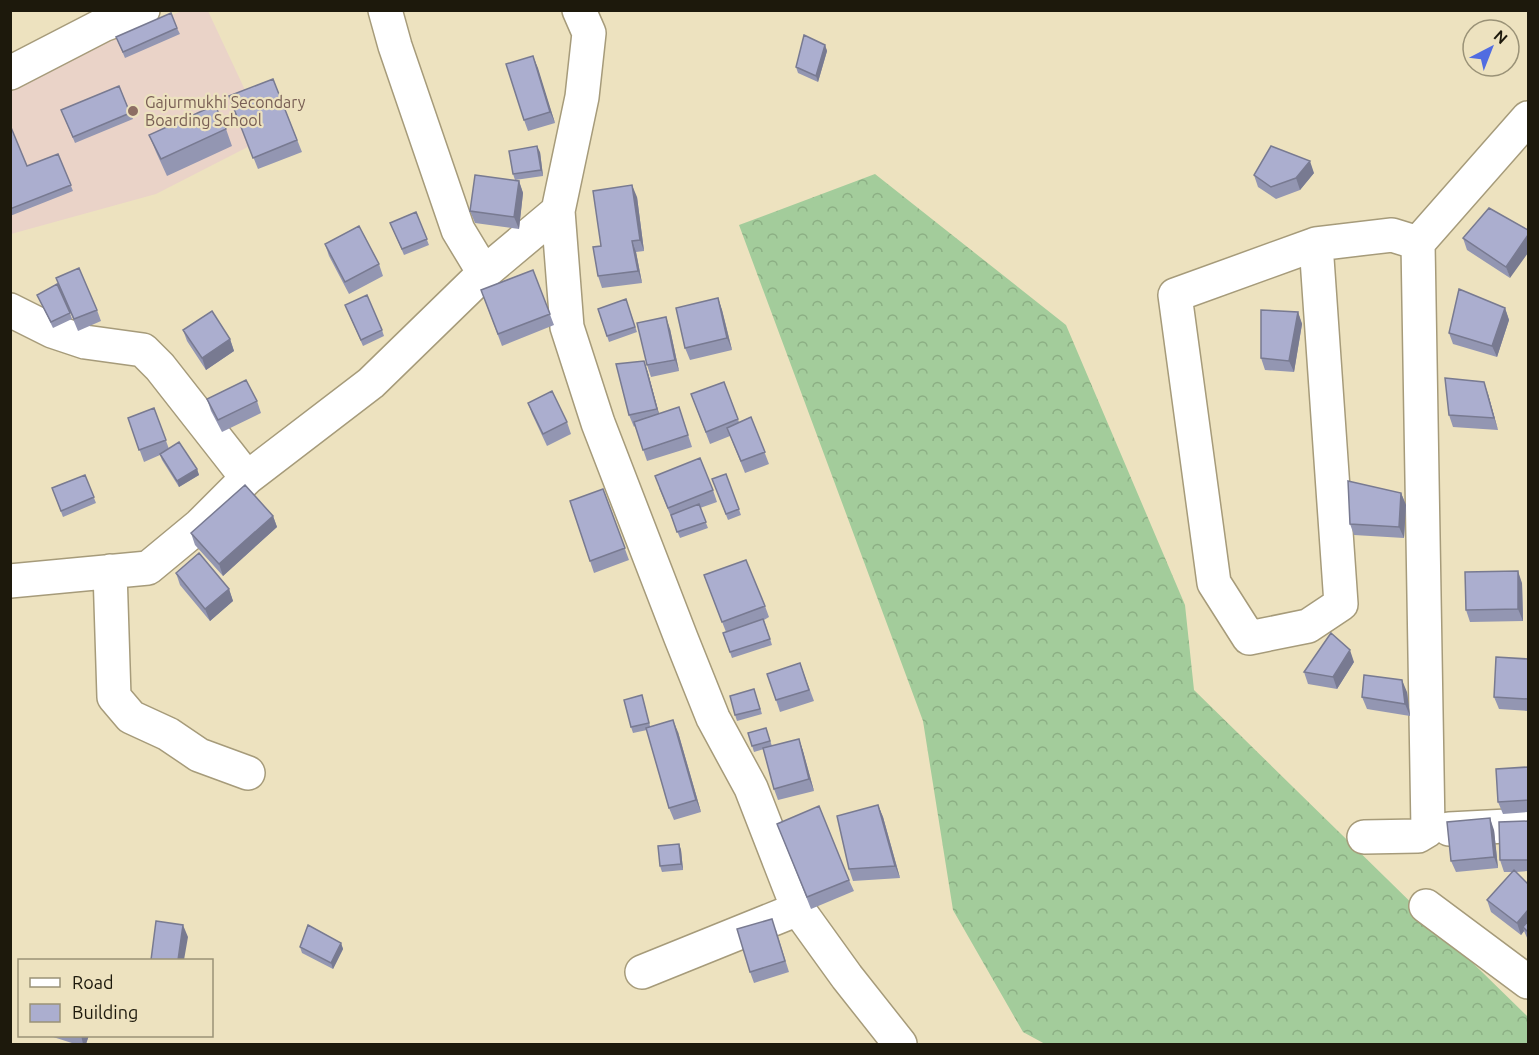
<svg xmlns="http://www.w3.org/2000/svg" width="1539" height="1055" font-family="Ubuntu,sans-serif">
<style>
.education{fill:#ead3c8}
.forest{fill:url(#forest-crowns)}
.lines{fill:none;stroke-linecap:round;stroke-linejoin:round}
.minor-casing{stroke:#a69b7a;stroke-width:36}
.minor{stroke:#fff;stroke-width:33}
.wall{fill:#9396b2}
.shaded-wall{fill:#787a91}
.building{fill:#abaecf;stroke:#787a91;stroke-width:1.5}
.education-dot{fill:#8d6e63;stroke:#ede2bf;stroke-width:2}
.labels{text-anchor:middle;stroke-width:4.5;stroke-linejoin:round;paint-order:stroke}
.education-label{font-size:16px;fill:#785e54;stroke:#ede2bf;text-anchor:start}
</style>
<defs>
<pattern id="forest-crowns" width="20" height="18" patternUnits="userSpaceOnUse" patternTransform="scale(1.5)"><rect width="20" height="18" fill="#a3cc9b"/><path d="M2 6a3 3 0 1 1 6 0M12 15a3 3 0 1 1 6 0" fill="none" stroke="#8caf84"/></pattern>
</defs>
<rect width="100%" height="100%" fill="#ede2bf"/>
<path class="education" d="M182,11h26l59,126 -111,57 -145,40 -1,-148 91,-42z"/>
<path class="forest" d="M875,174l191,151 119,280 9,85 334,327v27h-483l-22,-12 -70,-122 -30,-189 -184,-496z"/>
<g class="lines">
<g class="minor-casing">
<path id="minor" d="M385,10l10,36 63,184 26,43
M579,10l10,23 -7,64 -24,114 9,116 31,96 83,215 32,80 38,70 47,121 49,68 53,67
M10,73l93,-48 40,-15
M1316,244l-141,51 39,288 35,55 59,-12 33,-22 -25,-360 76,-9 26,8
M10,310l42,21 33,11 58,8 17,17 87,111
M110,571l4,126 17,20 37,17 31,21 49,18
M10,581l138,-13 52,-43 47,-47 124,-95 113,-110 74,-62
M1449,829l79,-4
M1364,837l54,-1 10,-6 -10,-587 110,-125
M1426,906l102,76
M642,972l156,-63"/>
</g>
<use href="#minor" class="minor"/>
</g>
<path class="wall" d="M177,28l3,6 -55,24 -9,-21z
M825,45l2,6 -9,31 -20,-9 -2,-6z
M533,56l22,67 -27,8 -4,-11z
M273,79l29,73 -44,17 -29,-73z
M119,86l14,33 -58,24 -14,-33z
M10,125l17,41 31,-12 15,37 -63,25z
M226,129l6,17 -65,30 -11,-24 -7,-17z
M540,152l3,24 -28,4 -2,-6z
M1314,173l-14,17 -24,9 -18,-12 -4,-12z
M519,181l4,12 -4,36 -44,-6 -5,-12z
M637,197l7,54 -8,1 6,31 -40,5 -4,-12 3,-30z
M1489,208l21,70 -43,-28 -4,-12z
M416,212l13,33 -25,10 -14,-32z
M325,244l54,20 4,12 -34,18 -20,-38z
M533,270l21,55 -52,21 -21,-56z
M56,278l41,32 4,11 -23,10z
M37,295l33,18 2,6 -19,9z
M718,298l4,12 10,40 -42,10 -5,-12z
M626,299l11,33 -28,10 -11,-33z
M1505,308l4,12 -12,37 -44,-13 -4,-11z
M347,310l35,20 2,6 -21,10z
M1298,312l4,12 -8,48 -29,-2 -4,-12z
M670,329l9,42 -28,6 -4,-12z
M183,330l47,9 4,12 -28,19 -19,-29z
M644,361l4,12 11,41 20,-7 13,40 -45,14 -12,-35 -1,1 -5,-12z
M724,382l15,40 12,-5 18,47 -24,9 -15,-37 -20,8 -19,-50z
M1488,394l10,36 -45,-3 -4,-12z
M207,399l50,2 4,12 -39,19 -11,-21z
M528,403l39,19 4,12 -24,12 -15,-32z
M154,408l15,41 28,20 2,6 -20,12 -17,-27 -2,-5 -16,7 -16,-44z
M726,474l15,41 -13,5 -16,-41z
M85,475l11,28 -33,14 -11,-29z
M659,488l54,2 4,12 -17,6 8,20 -28,10z
M603,489l26,71 -35,13 -4,-12z
M1401,493l5,12 -2,33 -50,-3 -4,-11z
M273,516l4,11 -54,49 -28,-31 -4,-12z
M176,573l53,16 4,12 -23,20 -30,-36z
M704,575l61,31 4,11 -5,3 8,25 -40,13 -9,-25 3,-1z
M1522,583l1,38 -53,1 -4,-12z
M1528,659v52l-29,-2 -5,-12z
M1354,662l-17,27 -29,-5 -4,-12z
M800,663l14,38 -34,11 -4,-12z
M754,689l8,25 -25,7 -2,-6z
M1407,692l3,24 -43,-7 -5,-12z
M642,695l8,31 28,6 23,80 -27,8 -5,-12 -22,-78 -14,3 -2,-6z
M766,728l6,18 27,-7 4,12 11,40 -36,9 -4,-11 -10,-40 -10,3 -6,-19z
M1528,767v45l-25,2 -5,-12z
M878,805l5,12 17,61 -47,3 -4,-12z
M1528,821v50l-12,1 12,12v56l-4,-9 -3,4 -30,-23 -4,-12 25,-28h-8l-4,-12z
M777,824l72,56 5,11 -43,18z
M1494,830l4,38 -42,4 -5,-11z
M679,844l2,6 2,20 -21,2 -2,-6z
M776,930l13,42 -35,11 -4,-11z
M341,943l2,6 -10,20 -31,-16 -2,-6z
M47,1035h42l-3,9h-11z"/>
<path class="shaded-wall" d="M825,45l2,6 -9,31 -2,-6z
M533,56l5,12 17,55 -5,-11z
M537,146l3,6 3,24 -2,-6z
M1310,161l4,12 -14,17 -4,-12z
M519,181l4,12 -4,36 -5,-12z
M632,185l5,12 7,54 -4,-11z
M1528,235v18l-18,25 -4,-11z
M632,241l4,11 6,31 -4,-12z
M718,298l4,12 10,40 -5,-12z
M1505,308l4,12 -12,37 -5,-11z
M1298,312l4,12 -8,48 -5,-11z
M666,317l4,12 9,42 -4,-11z
M230,339l4,12 -28,19 -4,-12z
M644,361l4,12 13,48 -4,-12z
M1484,382l4,12 10,36 -4,-12z
M197,469l2,6 -20,12 -2,-6z
M1401,493l5,12 -2,33 -5,-11z
M273,516l4,11 -54,49 -4,-12z
M1518,571l4,12 1,38 -5,-12z
M229,589l4,12 -23,20 -5,-12z
M1350,650l4,12 -17,27 -4,-12z
M1402,680l5,12 3,24 -5,-12z
M673,720l5,12 23,80 -5,-12z
M799,739l4,12 11,40 -5,-12z
M878,805l5,12 17,61 -5,-12z
M1490,818l4,12 4,38 -4,-11z
M679,844l2,6 2,20 -2,-6z
M1528,910v16l-5,1 1,4 -3,4 -4,-12z
M183,925l5,12 -4,23h-6z
M341,943l2,6 -10,20 -2,-6z
M81,1035h8l-3,9h-3z"/>
<path class="building" d="M171,13l6,15 -54,24 -7,-15z
M804,35l21,10 -9,31 -20,-9z
M533,56l17,56 -26,8 -18,-56z
M273,79l24,61 -44,18 -24,-62z
M119,86l11,27 -57,24 -12,-27z
M215,105l11,24 -65,30 -12,-24z
M10,125l17,41 31,-12 13,31 -61,24z
M537,146l4,24 -28,4 -4,-23z
M1271,146l39,15 -14,17 -25,9 -17,-12z
M475,175l44,6 -5,36 -44,-6z
M632,185l8,55 -8,1 6,30 -40,5 -5,-29 8,-1 -8,-55z
M1489,208l39,22v5l-22,32 -43,-29z
M416,212l11,27 -25,10 -12,-26z
M359,226l20,38 -34,18 -20,-38z
M79,268l18,42 -23,9 -18,-41z
M533,270l17,44 -52,20 -17,-44z
M57,284l13,29 -19,9 -14,-27z
M1459,289l46,19 -13,38 -43,-13z
M367,295l15,35 -21,10 -16,-35z
M718,298l9,40 -42,10 -9,-40z
M626,299l9,28 -28,9 -9,-27z
M1261,310l37,2 -9,49 -28,-3z
M212,311l18,28 -28,19 -19,-28z
M666,317l9,43 -28,5 -10,-42z
M644,361l13,48 -28,6 -13,-51z
M1445,378l39,4 10,36 -45,-3z
M246,380l11,21 -39,19 -11,-21z
M724,382l14,37 -32,13 -15,-38z
M552,391l15,31 -24,12 -15,-31z
M679,407l9,28 -45,15 -9,-28z
M154,408l12,32 -27,10 -11,-32z
M751,417l14,35 -24,9 -14,-33z
M179,442l18,27 -20,12 -17,-27z
M700,458l13,32 -45,18 -13,-32z
M726,474l13,35 -13,5 -14,-35z
M85,475l9,22 -33,14 -9,-23z
M1348,481l53,12 -2,34 -49,-3z
M245,485l28,31 -54,48 -28,-31z
M603,489l22,59 -35,13 -20,-60z
M699,504l7,18 -29,10 -6,-17z
M199,553l30,36 -24,20 -29,-36z
M746,560l19,46 -43,16 -18,-47z
M1518,571v38l-52,1 -1,-38z
M763,619l7,20 -40,13 -7,-19z
M1331,633l19,17 -17,27 -29,-5z
M1496,657l32,2v40l-34,-2z
M800,663l9,27 -33,10 -9,-26z
M1364,675l38,5 3,24 -43,-7z
M754,689l6,20 -25,6 -5,-19z
M642,695l7,28 -18,4 -7,-27z
M673,720l23,80 -27,8 -23,-80z
M766,728l4,13 -18,5 -4,-13z
M799,739l10,40 -35,10 -11,-41z
M1528,767v33l-30,2 -2,-33z
M878,805l17,61 -46,3 -12,-53z
M819,806l30,74 -42,17 -30,-73z
M1490,818l4,39 -43,4 -4,-39z
M1528,821v39h-28l-1,-38z
M679,844l2,20 -21,2 -2,-20z
M1514,870l14,14v26l-11,13 -30,-23z
M772,919l13,42 -35,11 -13,-43z
M156,921l27,4 -5,35h-27z
M1528,921v11l-5,-5z
M308,925l33,18 -10,20 -31,-16z"/>
<circle class="education-dot" cx="133" cy="111" r="6"/>
<g class="labels">
<g class="education-label">
<text x="145" y="108">Gajurmukhi Secondary<tspan x="145" dy="18">Boarding School</tspan></text>
</g>
</g>
<rect width="1539" height="1055" fill="none" stroke="#1d190c" stroke-width="24"/>
<rect x="18" y="959" width="195" height="78" fill="#ede2bf" stroke="#9a9277" stroke-width="1.5"/>
<rect x="30" y="978" width="30" height="9" fill="#ffffff" stroke="#9a9277" stroke-width="1.5"/>
<text x="72" y="989" font-size="18" fill="#1d190c">Road</text>
<rect x="30" y="1004" width="30" height="18" fill="#abaecf" stroke="#9a9277" stroke-width="1.5"/>
<text x="72" y="1019" font-size="18" fill="#1d190c">Building</text>
<g transform="translate(1491 48) rotate(42)"><circle r="28" fill="#ede2bf" stroke="#9a9277" stroke-width="1.5"/>
<path d="M0-4.5L10 22L0 15L-10 22Z" fill="#516ce1"/>
<text y="-9" font-size="16" font-weight="bold" text-anchor="middle" fill="#1d190c">N</text>
</g>
</svg>
